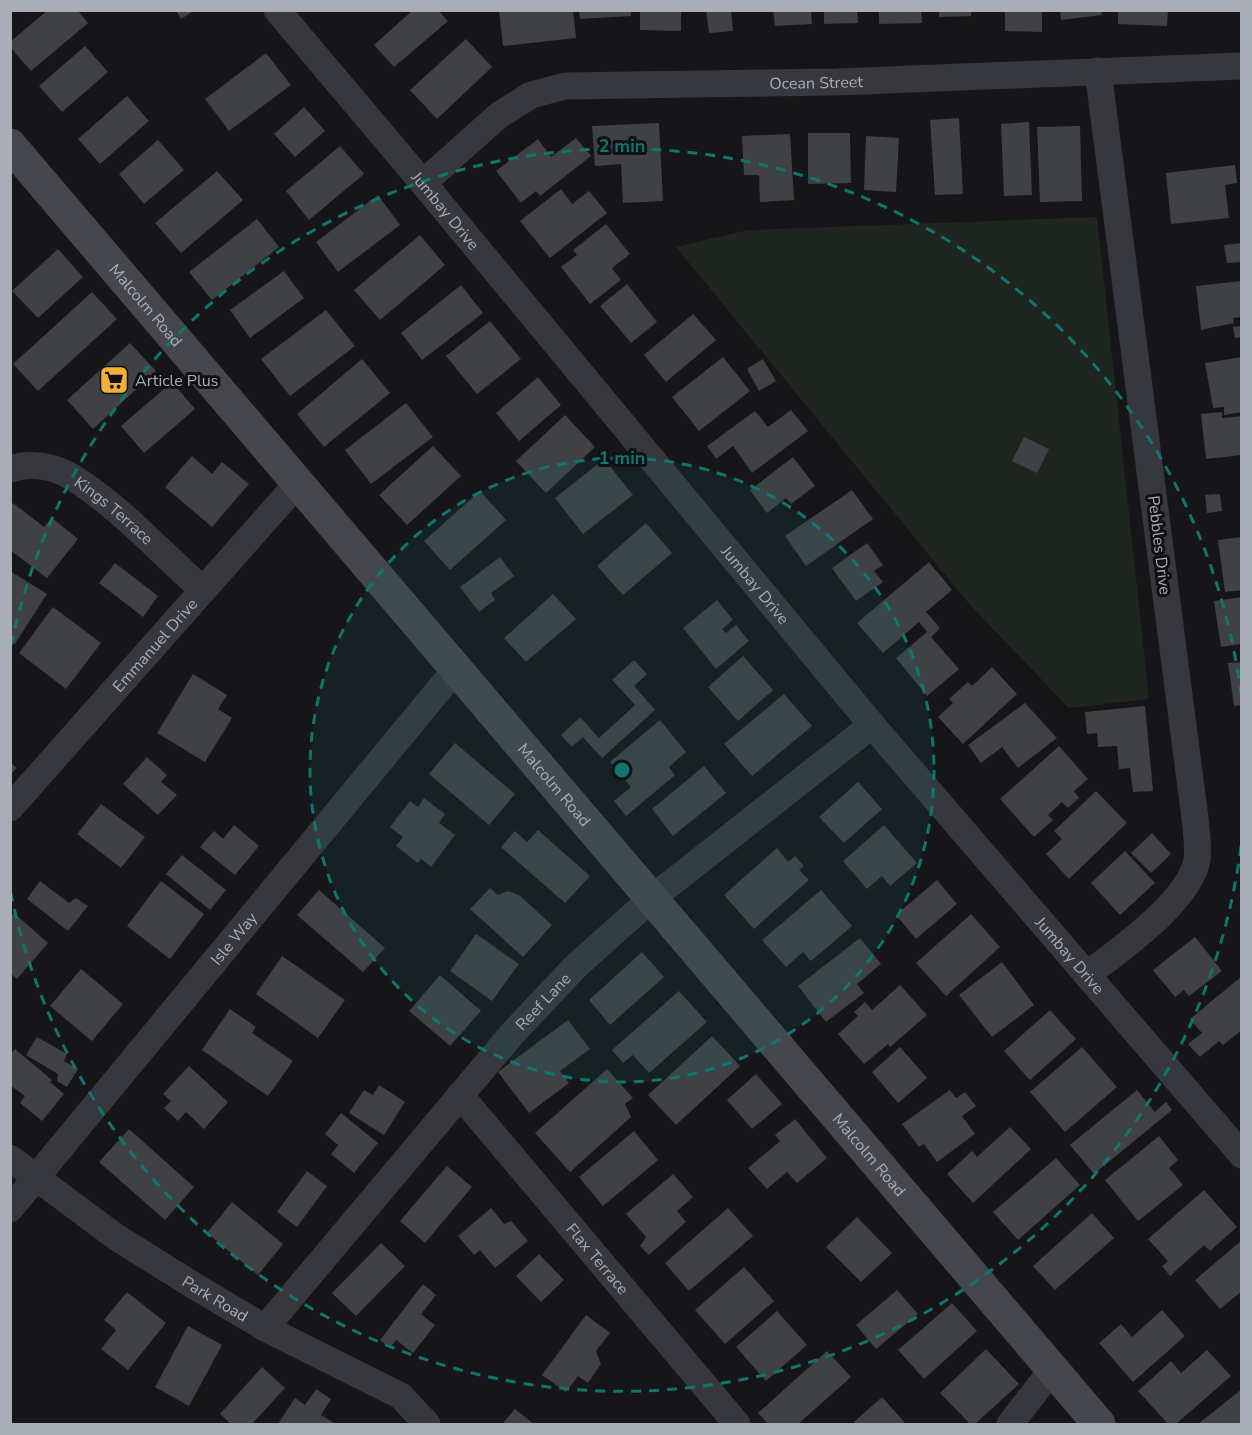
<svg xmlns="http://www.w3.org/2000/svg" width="1252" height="1435" font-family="'Nunito Sans',sans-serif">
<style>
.green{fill:#1e261f}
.building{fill:#404145}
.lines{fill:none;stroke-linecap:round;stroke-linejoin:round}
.street{stroke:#37383d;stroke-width:27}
.secondary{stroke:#45474d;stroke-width:33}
.ring{fill:none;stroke:#0f766e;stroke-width:3;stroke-dasharray:10 8}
.labels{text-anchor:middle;stroke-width:6;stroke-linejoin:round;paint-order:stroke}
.street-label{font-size:16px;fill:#a8adb8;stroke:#111113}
.poi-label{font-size:16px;fill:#a8adb8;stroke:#111113;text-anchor:start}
.centre{fill:#0f766e;stroke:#111113;stroke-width:3}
.ring-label{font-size:18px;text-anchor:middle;font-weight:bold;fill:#0f766e;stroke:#111113;stroke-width:6;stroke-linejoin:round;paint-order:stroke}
</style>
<rect width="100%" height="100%" fill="#161618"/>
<path class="green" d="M1097,217l52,482 -80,9 -99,-103 -294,-358 72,-17z"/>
<path class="building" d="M48,10h29l11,13 -57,48 -21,-24v-5z
M176,10h19l-14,9z
M413,10h25l10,11 -54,46 -20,-22z
M499,10h74l3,28 -73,8z
M579,10h52v6l-51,3z
M640,10h41v21l-41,-1z
M706,10h25l2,21 -24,2z
M773,10h38l1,14 -37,2z
M824,10h33l1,13 -34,1z
M879,10h42l1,13 -43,1z
M939,10h32v6l-32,1z
M1005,10h37v22l-37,-1z
M1060,10h41l1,5 -41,5z
M1118,10h50l-1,16 -49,-2z
M466,39l26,28 -55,52 -27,-29z
M85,46l23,26 -46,40 -23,-26z
M266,53l25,32 -62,46 -24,-32z
M127,96l22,25 -49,43 -22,-25z
M304,107l21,24 -30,26 -21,-23z
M959,118l4,76 -28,1 -5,-75z
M1029,122l3,73 -28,1 -3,-72z
M659,123l4,78 -40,2 -2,-39 -26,2 -3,-40z
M1080,126l2,75 -42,1 -3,-75z
M808,133h42l1,50 -43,1z
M790,134l4,66 -34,2 -1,-27h-15l-2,-39z
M866,136l33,2 -3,54 -32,-2z
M576,138l15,18 -51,40 -4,-5 -15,12 -25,-32 42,-32 13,18z
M158,140l26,30 -40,34 -25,-30z
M340,146l24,28 -55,46 -23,-29z
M1235,165l2,18 -12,2 4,33 -58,6 -5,-51z
M217,171l26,29 -62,53 -26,-30z
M561,189l11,15 17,-13 18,22 -57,45 -30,-37z
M378,195l22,30 -62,47 -22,-30z
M257,219l22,28 -67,53 -23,-28z
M606,224l24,30 -18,14 9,12 -31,24 -29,-37 16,-12 -4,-5z
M420,235l25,30 -65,55 -26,-30z
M1242,243v19l-15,1 -3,-18z
M58,249l25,28 -45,41 -26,-27z
M284,271l20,27 -54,40 -20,-28z
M1242,281v36l-9,1 1,5 -33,7 -5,-44z
M627,284l30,38 -26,21 -31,-37z
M461,285l22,28 -61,47 -21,-27z
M92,292l25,27 -79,72 -25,-27z
M326,310l29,36 -65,50 -29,-37z
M693,314l23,26 -50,42 -22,-27z
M490,321l31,38 -44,35 -31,-38z
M1242,326v11l-7,1 -2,-11z
M130,343l26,28 -63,58 -26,-29z
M723,357l27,34 -51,40 -27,-34z
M1242,357v55l-18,3v-8l-11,1 -8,-45z
M362,359l28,34 -66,54 -27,-33z
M763,359l13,22 -17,10 -12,-22z
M538,377l23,28 -42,36 -23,-28z
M172,382l23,27 -51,44 -23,-27z
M406,403l27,34 -62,47 -26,-34z
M791,410l17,21 -56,42 -19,-27 -17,13 -9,-13 48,-35 13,16z
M1222,412v6l20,-2v39l-36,4 -5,-45z
M565,415l30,32 -49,46 -30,-32z
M1024,437l25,12 -12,24 -25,-12z
M433,446l28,30 -54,49 -28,-30z
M192,456l20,18 10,-12 27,22 -37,43 -47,-40z
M793,457l22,29 -24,18 -5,-6 -19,15 -17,-23z
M604,459l29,36 -50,39 -28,-36z
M852,490l21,29 -67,47 -21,-30z
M480,491l26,29 -56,50 -26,-29z
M1220,494l2,17 -15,2 -2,-18z
M13,503l31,24 8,-9 26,21 -31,39 -37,-28v-43z
M646,523l26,30 -49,42 -26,-29z
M1242,537v53l-17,2 -7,-52z
M867,543l16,22 -9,6 9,11 -27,19 -24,-33z
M500,557l14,19 -23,17 4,7 -16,12 -19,-25z
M929,562l23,28 -26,22 14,16 -9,9 28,32 -32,27 -31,-38 31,-26 -8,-10 -36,31 -26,-30z
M115,563l43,33 -15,21 -44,-34z
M10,571l37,23 -32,50 -5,-3z
M553,594l23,25 -50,43 -22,-24z
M1242,597v47l-21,3 -7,-46z
M717,600l16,20 -11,9 4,4 10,-8 13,16 -33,28 -33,-41z
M53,607l48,36 -35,46 -47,-36z
M743,656l30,34 -35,31 -30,-34z
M634,660l13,14 -13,12 21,24 -53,48 -19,-21 -11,10 -11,-12 19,-18 19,21 36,-33 -23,-25z
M1242,662v43l-8,1 -6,-43z
M992,667l25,27 -54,50 -25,-27 15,-14 -4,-4 19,-17 4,4z
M193,674l34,21 -9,14 14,9 -27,44 -48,-29z
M784,694l28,32 -60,50 -28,-32z
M1025,703l32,35 -39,30 -16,-21 -21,16 -13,-18z
M1145,706l8,85 -20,1 -3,-24 -11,1 -2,-23 -19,1 -1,-14 -10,1 -2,-22z
M660,720l26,32 -17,15 6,8 -49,41 -12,-15 17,-14 -21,-25z
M455,743l60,51 -26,31 -60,-51z
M1059,746l29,33 -14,12 5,7 -11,10 -6,-6 -14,13 5,5 -19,17 -34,-38z
M147,757l20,18 -6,7 16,13 -19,20 -35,-31z
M10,762l7,6 -7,7z
M704,766l22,27 -53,43 -21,-27z
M858,782l24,27 -38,34 -25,-26z
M1096,791l31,32 -58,56 -23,-25 16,-15 -8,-8z
M424,798l21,16 -6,9 16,12 -24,32 -10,-8 -3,4 -22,-17 7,-9 -13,-10 20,-26 8,6z
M101,804l44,33 -24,31 -44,-34z
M234,825l25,21 -24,29 -35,-28 14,-16 9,8z
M884,825l33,38 -27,23 -8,-10 -15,13 -24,-28z
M538,830l52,46 -25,27 -64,-56 14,-16 12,11z
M1152,833l19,21 -20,19 -20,-20z
M777,848l11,14 7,-6 9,10 -5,4 10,10 -55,49 -30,-34z
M1125,851l30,32 -35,32 -29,-32z
M182,855l44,35 -16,20 -44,-36z
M937,880l20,24 -41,35 -20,-24z
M40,881l29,22 7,-5 12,8 -20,25 -41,-32z
M161,881l43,33 -34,45 -43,-33z
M490,888l8,7 10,-4 11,4 33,30 -29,32 -53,-48z
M319,890l66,58 -22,24 -66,-57z
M821,890l31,36 -41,35 -8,-9 -17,15 -24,-27z
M14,913l34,30 -31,36 -7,-6v-56z
M971,914l29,33 -54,49 -30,-33z
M476,934l43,30 -27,37 -42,-30z
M1195,937l27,34 -33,25 -5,-6 -9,7 -22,-27z
M860,938l21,26 -24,20 7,9 -38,29 -28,-36z
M642,952l22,25 -54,48 -21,-25z
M282,956l63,44 -27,38 -62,-44z
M1002,962l32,43 -42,32 -33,-42z
M81,969l42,35 -31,37 -42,-35z
M440,975l41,36 -31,35 -41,-35z
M1242,976v54l-19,15 -4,-4 -19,16 -12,-13 14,-11 -12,-14z
M900,985l27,30 -37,32 -2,-3 -24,20 -26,-30 20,-18 -4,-4 11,-10 7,8z
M679,991l28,31 -58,51 -16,-18 -10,8 -11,-13z
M230,1009l26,18 -4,6 41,28 -25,35 -66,-46z
M1050,1010l26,29 -46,41 -26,-29z
M568,1020l22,29 -30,22 9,12 -40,30 -31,-41z
M712,1036l28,30 -64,59 -28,-30z
M37,1037l30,17 -3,7 14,8 -11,18 -10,-6 1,-7 -32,-19z
M900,1047l27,31 -29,25 -26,-31z
M1082,1047l35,40 -52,45 -35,-40z
M15,1049l37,31 -2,2 14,12 -22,27 -22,-18 5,-7 -15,-11v-30z
M189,1066l39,36 -24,27 -18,-17 -8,9 -14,-13 7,-7 -8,-7z
M607,1069l26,29 -8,6 6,13 -61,55 -35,-39z
M756,1074l26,30 -30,25 -25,-29z
M379,1085l26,17 -21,33 -35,-22 15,-23 9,5z
M950,1090l6,8 9,-6 11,14 -14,10 13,18 -38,28 -13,-18 -5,3 -17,-23z
M1137,1090l18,22 11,-10 6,8 -78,64 -24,-29z
M341,1113l37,30 -24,30 -23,-19 7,-9 -13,-11z
M795,1119l32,39 -30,25 -10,-11 -20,17 -19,-21 32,-27 -5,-6z
M1010,1127l21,22 -58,54 -26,-29 25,-23 5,6z
M129,1129l65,58 -29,33 -66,-58z
M634,1131l24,29 -55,46 -24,-29z
M1159,1136l19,24 -9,8 14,17 -45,36 -33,-41z
M1056,1158l24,27 -62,55 -25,-28z
M447,1166l25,21 -47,56 -25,-22z
M307,1171l20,15 -30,41 -20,-15z
M673,1174l20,23 -16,14 9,11 -37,33 -9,-9 6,-9 -20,-23z
M1204,1190l33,37 -27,24 -6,-6 -34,31 -8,-10 6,-5 -20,-22z
M232,1202l51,42 -25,31 -51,-42z
M491,1208l13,16 7,-3 17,20 -33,27 -15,-18 -6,5 -16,-19z
M728,1208l25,28 -64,55 -24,-28z
M1092,1213l22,25 -59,52 -22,-24z
M857,1217l35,36 -31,29 -35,-35z
M1242,1240v51l-22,18 -25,-29z
M381,1243l24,23 -49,50 -24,-23z
M539,1254l25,26 -23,22 -25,-26z
M744,1267l30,34 -49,43 -30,-34z
M423,1284l13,11 -15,19 14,11 -22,28 -17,-13 -6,8 -10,-8z
M897,1290l21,24 -42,35 -20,-24z
M127,1292l39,31 -38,47 -27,-21 15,-19 -12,-10z
M952,1303l25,28 -53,48 -26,-29z
M1162,1310l23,26 -52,46 -34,-39 22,-19 11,13z
M777,1311l30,34 -41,36 -30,-34z
M586,1315l24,18 -14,18 5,13 -13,19 -10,-7 -12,16 -24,-17z
M188,1326l34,19 -33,61 -34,-19z
M986,1349l33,35 -44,40h-5l-30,-31z
M1207,1350l24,26 -55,48h-8l-30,-33 33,-30 10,12z
M827,1351l24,26 -53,47h-30l-10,-11z
M262,1367l23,21 -33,36h-21l-11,-10z
M316,1389l15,10 -10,16 13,8 -1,1h-55l17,-26 10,7z
M1242,1389v35h-44z
M882,1397l24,27h-50l-2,-2z
M515,1409l19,15h-32z"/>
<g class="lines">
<g class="street">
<path id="s1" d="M277,10l146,173 449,542 370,430"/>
<path id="s2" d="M423,183l75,-67 33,-21 34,-9 272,-4 405,-16"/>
<path id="s3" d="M10,469c20,-7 44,-3 62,8 48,30 88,75 130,112"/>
<path id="s4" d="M10,808l288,-325"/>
<path d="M1087,975c32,-25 102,-73 110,-115 2,-13 -1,-29 -2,-42l-97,-747"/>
<path id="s5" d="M460,1095l277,329"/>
<path id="s6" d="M10,1158l106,79 80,50 69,41 136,68 26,28"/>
<path id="s7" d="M10,1209l446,-540"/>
<path id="s8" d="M265,1328l247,-294 64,-68 75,-67 221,-174"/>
<path d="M1010,1424l42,-54"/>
</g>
<path class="secondary" id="s9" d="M10,145l1089,1279"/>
</g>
<circle cx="622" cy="770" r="312" fill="#0f766e" fill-opacity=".12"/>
<g class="ring">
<circle cx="622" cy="770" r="312"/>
<path d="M1241 846A624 624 0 0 1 11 894M11 646A624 624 0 0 1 1241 694"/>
</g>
<defs>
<g id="supermarket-square" transform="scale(1.5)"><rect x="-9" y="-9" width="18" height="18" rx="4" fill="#f2b134" stroke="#111113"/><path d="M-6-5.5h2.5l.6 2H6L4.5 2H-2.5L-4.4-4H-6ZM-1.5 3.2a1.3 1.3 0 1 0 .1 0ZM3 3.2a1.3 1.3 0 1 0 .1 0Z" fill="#111"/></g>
</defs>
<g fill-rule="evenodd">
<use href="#supermarket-square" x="114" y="380"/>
</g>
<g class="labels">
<g class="street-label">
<text dy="6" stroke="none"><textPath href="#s2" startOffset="426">Ocean Street</textPath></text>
<text dy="6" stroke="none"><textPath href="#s1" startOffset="262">Jumbay Drive</textPath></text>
<text dy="6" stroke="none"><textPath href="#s9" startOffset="210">Malcolm Road</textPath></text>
<text dy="6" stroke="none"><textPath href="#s3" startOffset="118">Kings Terrace</textPath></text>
<text transform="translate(1160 545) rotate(83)" y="6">Pebbles Drive</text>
<text dy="6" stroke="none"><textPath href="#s1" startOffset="748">Jumbay Drive</textPath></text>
<text dy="6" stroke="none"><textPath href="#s4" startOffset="218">Emmanuel Drive</textPath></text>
<text dy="6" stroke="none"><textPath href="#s9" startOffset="840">Malcolm Road</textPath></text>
<text dy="6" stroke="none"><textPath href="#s7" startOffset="351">Isle Way</textPath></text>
<text dy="6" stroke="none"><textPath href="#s1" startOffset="1234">Jumbay Drive</textPath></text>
<text dy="6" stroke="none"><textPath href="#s8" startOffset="429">Reef Lane</textPath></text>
<text dy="6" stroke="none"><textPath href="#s9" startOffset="1326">Malcolm Road</textPath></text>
<text dy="6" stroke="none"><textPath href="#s5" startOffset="214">Flax Terrace</textPath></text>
<text dy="6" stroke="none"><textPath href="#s6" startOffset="249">Park Road</textPath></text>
</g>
<g class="poi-label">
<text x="135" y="386">Article Plus</text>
</g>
</g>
<circle cx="622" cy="770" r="9" class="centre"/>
<g class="ring-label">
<text x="622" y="152">2 min</text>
<text x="622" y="464">1 min</text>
</g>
<rect width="1252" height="1435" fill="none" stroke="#a8adb8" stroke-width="24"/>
</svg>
